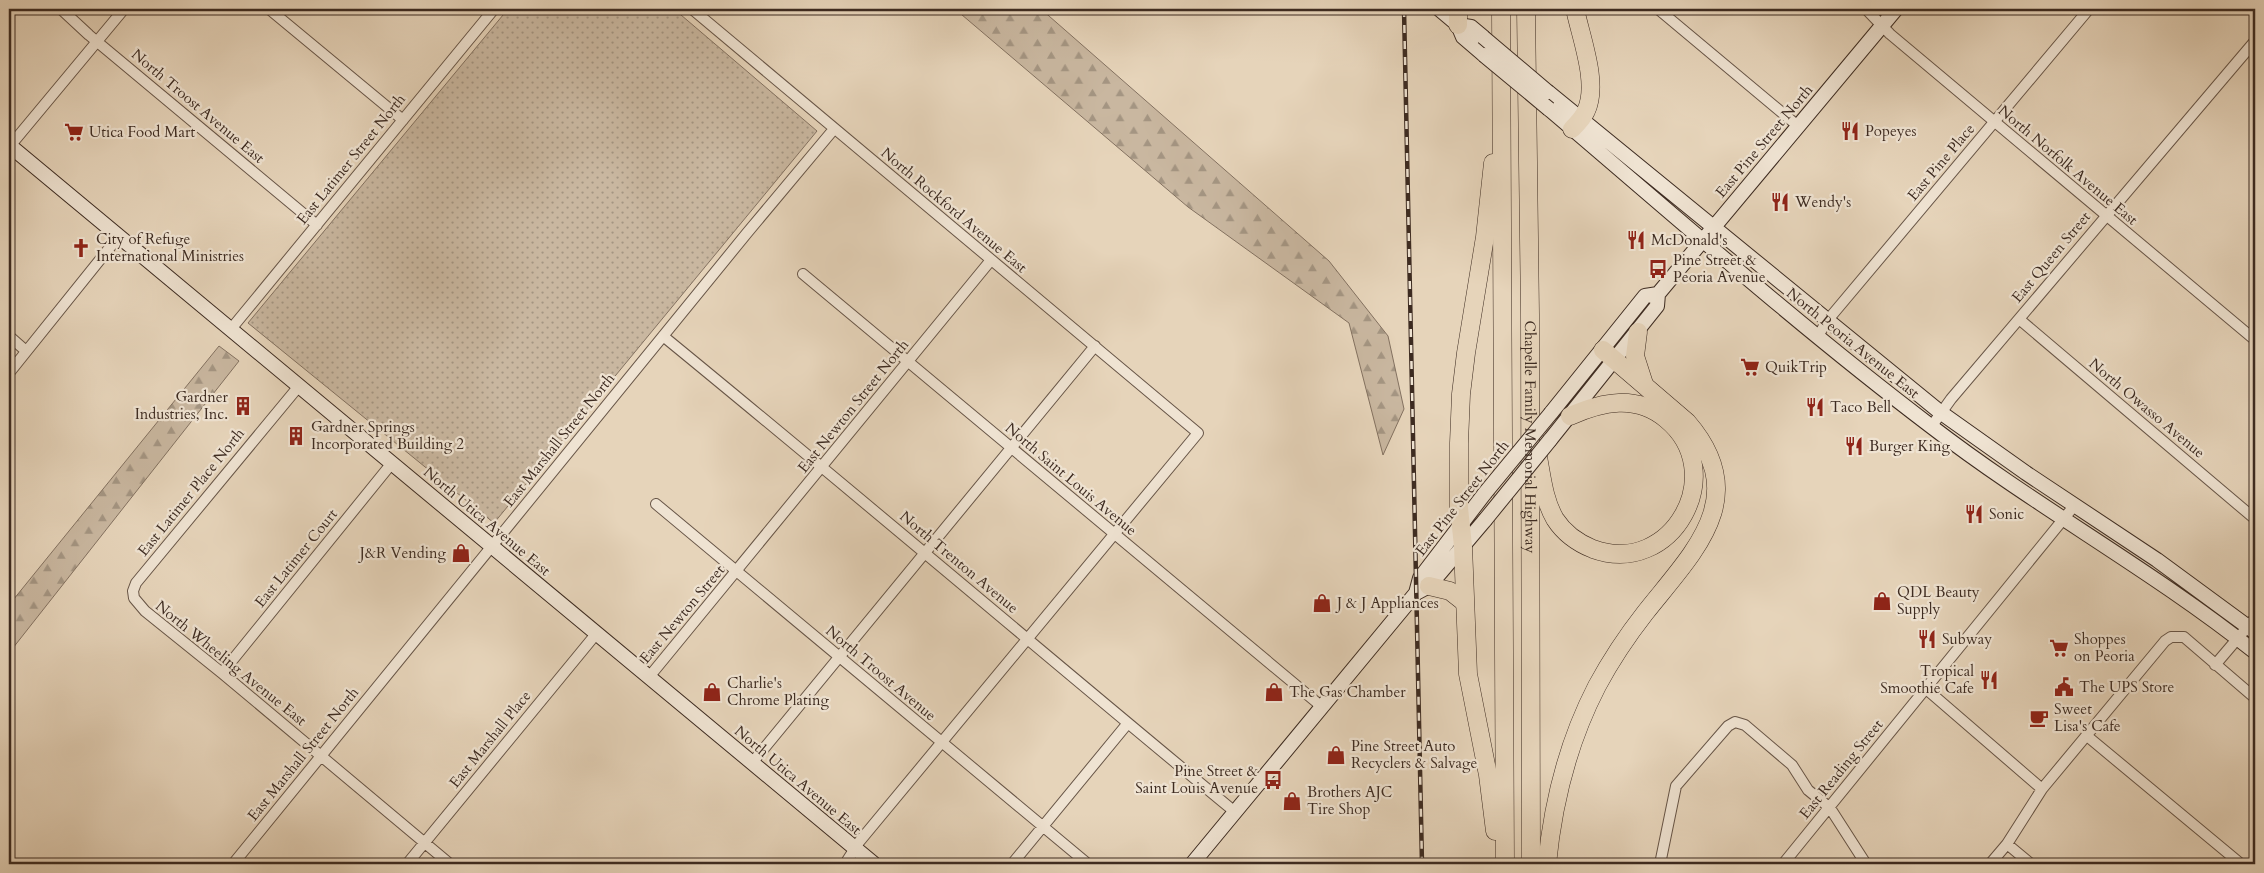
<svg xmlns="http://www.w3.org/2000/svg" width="2264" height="873" font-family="Cardo,serif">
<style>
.green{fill:url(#green-dots);stroke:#837160}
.forest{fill:url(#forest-firs);stroke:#837160}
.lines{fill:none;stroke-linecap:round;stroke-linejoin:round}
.street-casing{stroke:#675547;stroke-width:12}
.secondary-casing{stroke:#3d2b21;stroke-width:16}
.highway-casing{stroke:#3d2b21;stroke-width:19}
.street{stroke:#efe3d2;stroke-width:10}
.secondary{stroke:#efe3d2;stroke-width:14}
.highway{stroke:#e6d4ba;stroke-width:18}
.rail-casing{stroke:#3d2b21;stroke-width:4.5}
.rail{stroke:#efe3d2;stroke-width:2.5;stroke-dasharray:8;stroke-linecap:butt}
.secondary-bridge-casing{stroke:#3d2b21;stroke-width:16;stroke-linecap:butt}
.secondary-bridge{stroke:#efe3d2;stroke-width:14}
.labels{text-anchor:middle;stroke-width:4.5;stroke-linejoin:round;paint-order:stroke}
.street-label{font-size:15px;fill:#3d2b21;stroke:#efe3d2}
.poi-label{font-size:15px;fill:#3d2b21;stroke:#efe3d2;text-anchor:start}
</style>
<defs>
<pattern id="green-dots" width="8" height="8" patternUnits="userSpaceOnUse" patternTransform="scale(1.25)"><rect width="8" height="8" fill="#c9b7a0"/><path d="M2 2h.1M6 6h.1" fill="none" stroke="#a49582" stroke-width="1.8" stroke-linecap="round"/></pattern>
<pattern id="forest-firs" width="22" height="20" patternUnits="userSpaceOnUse" patternTransform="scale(1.25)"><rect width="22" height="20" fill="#c9b7a0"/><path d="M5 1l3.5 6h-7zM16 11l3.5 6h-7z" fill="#a49582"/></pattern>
</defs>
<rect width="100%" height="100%" fill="#e6d4ba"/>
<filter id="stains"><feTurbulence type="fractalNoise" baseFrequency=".004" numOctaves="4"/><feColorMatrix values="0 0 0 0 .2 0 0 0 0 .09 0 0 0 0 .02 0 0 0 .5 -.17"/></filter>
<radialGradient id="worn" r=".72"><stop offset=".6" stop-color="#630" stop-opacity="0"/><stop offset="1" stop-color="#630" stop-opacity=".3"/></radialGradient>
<path class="green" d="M508,9h166l143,122 -323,392 -246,-200z"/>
<path class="forest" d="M955,9h86l288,252 59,75 16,73 -21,46 -34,-132 -161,-116z
M219,346l20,15 -230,292v-48z"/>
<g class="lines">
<g class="street-casing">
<path id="street" d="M61,9l28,26 228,190
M269,9l134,111
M692,9l506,424 -339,409 -14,22
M1658,9l140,117
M1866,9l24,25 365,306
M10,146l114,-137
M803,274l518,432
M2019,319l236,200
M231,329l263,-320
M9,336l17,15
M663,336c192,157 381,318 572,476
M1818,336l9,-15 262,-312
M9,373l110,-137
M299,386l-163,197 -3,8 1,7 11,13 77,62 228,191
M1931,427l20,-28 304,-358
M656,504l432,360
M2215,665l40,-47
M222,673l170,-210
M649,677l342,-417
M1925,688l117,101
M2087,736l154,128
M752,763l343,-417
M2007,844l24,20
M233,864l514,-631 87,-104
M407,864l189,-230
M1012,864l116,-141
M1660,864l16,-78 52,-60 7,-4 10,3 47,40 16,25 22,18 36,56
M1783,864l291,-358
M1990,864l17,-20 35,-55 123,-148 6,-4h13l71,61"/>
</g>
<g class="secondary-casing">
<path id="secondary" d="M1439,9l19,16 5,12 21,18
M1458,25l13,2 12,10
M1548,92l392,320 86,61 131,87 98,72
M1549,109c126,107 251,218 383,318 104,80 220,143 323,225
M9,145l865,719
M1551,413l94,-117 13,-2
M1550,440l107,-134 1,-12 238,-285
M1416,593l4,-15 65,-85
M1192,864l224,-271 13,-7 56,-66"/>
</g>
<g class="highway-casing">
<g id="highway">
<path d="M1458,9v16"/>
<path d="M1501,9l4,855"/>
<path id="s1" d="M1526,9l4,305 1,550"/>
<path d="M1572,129c5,-5 11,-11 14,-18 13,-27 -5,-73 -11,-102"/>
<path d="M1493,163l-8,74 -19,116 -5,41 -2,49v65l4,38 5,128 20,101 7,56"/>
<path d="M1638,332l-3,24 9,28"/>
<path d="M1538,457c4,21 6,43 17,62 9,14 23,24 38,30 79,29 138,-77 73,-130 -30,-25 -64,-17 -96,-3"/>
<path d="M1429,586l21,5 14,11"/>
<path d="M1547,864c6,-62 21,-122 50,-178 14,-26 30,-50 48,-73 48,-61 108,-115 42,-191l-84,-72"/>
</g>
</g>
<use href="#street" class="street"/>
<use href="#secondary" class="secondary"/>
<use href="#highway" class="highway"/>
<g class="rail-casing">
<path id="rail" d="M1404,9l18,855"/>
</g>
<use href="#rail" class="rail"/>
<g class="secondary-bridge-casing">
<path id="secondary-bridge" d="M1483,37l65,55
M1484,55l65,54
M1485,493l66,-80
M1485,520l65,-80"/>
</g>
<use href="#secondary-bridge" class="secondary-bridge"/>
</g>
<defs>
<g id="restaurant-bare" transform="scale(1.5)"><path d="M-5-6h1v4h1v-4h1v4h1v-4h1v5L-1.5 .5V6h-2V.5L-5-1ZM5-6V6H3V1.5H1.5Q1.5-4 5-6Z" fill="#8f2418" stroke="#efe3d2" stroke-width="2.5" paint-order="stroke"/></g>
<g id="supermarket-bare" transform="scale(1.5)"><path d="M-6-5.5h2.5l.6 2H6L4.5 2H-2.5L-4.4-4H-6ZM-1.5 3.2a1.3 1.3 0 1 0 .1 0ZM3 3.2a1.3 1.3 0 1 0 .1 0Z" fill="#8f2418" stroke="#efe3d2" stroke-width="2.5" paint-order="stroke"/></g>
<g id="church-bare" transform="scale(1.5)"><path d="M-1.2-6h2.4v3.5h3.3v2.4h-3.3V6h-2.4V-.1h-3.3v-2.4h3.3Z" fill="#8f2418" stroke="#efe3d2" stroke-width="2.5" paint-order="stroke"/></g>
<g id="bus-bare" transform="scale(1.5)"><path d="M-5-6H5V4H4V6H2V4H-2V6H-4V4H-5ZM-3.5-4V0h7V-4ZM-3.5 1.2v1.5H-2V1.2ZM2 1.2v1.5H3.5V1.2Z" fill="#8f2418" stroke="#efe3d2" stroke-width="2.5" paint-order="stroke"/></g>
<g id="building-bare" transform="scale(1.5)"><path d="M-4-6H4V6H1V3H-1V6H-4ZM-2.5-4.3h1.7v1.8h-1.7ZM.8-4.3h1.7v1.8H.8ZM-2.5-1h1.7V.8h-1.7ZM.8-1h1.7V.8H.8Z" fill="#8f2418" stroke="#efe3d2" stroke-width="2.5" paint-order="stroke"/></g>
<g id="shop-bare" transform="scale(1.5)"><path d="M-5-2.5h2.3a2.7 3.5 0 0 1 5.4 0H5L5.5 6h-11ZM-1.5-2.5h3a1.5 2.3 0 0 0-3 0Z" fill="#8f2418" stroke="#efe3d2" stroke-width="2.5" paint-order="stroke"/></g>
<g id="civic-bare" transform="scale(1.5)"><path d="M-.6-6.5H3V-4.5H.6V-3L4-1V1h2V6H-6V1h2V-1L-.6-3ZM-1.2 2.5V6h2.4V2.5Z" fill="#8f2418" stroke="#efe3d2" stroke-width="2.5" paint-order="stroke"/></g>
<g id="cafe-bare" transform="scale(1.5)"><path d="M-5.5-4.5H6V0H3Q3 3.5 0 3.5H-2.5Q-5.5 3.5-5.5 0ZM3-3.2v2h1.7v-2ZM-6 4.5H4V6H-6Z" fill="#8f2418" stroke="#efe3d2" stroke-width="2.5" paint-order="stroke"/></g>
</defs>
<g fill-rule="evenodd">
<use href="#restaurant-bare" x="1850" y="131"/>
<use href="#supermarket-bare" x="74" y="132"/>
<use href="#restaurant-bare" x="1780" y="202"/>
<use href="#restaurant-bare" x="1636" y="240"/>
<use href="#church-bare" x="81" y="248"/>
<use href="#bus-bare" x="1658" y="269"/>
<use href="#supermarket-bare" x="1750" y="367"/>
<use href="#building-bare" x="243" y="406"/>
<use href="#restaurant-bare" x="1815" y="407"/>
<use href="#building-bare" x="296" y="436"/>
<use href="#restaurant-bare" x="1854" y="446"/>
<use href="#restaurant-bare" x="1974" y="514"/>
<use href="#shop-bare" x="461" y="553"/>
<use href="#shop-bare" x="1882" y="601"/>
<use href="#shop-bare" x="1322" y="603"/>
<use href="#restaurant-bare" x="1927" y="639"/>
<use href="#supermarket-bare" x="2059" y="648"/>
<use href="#restaurant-bare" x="1989" y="680"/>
<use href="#civic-bare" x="2064" y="687"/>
<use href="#shop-bare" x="712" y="692"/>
<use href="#shop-bare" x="1274" y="692"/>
<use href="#cafe-bare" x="2039" y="718"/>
<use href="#shop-bare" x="1336" y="755"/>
<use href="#bus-bare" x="1273" y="780"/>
<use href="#shop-bare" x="1292" y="801"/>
</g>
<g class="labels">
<g class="street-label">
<text transform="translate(198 106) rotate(40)" y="5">North Troost Avenue East</text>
<text transform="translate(1764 141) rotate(-50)" y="5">East Pine Street North</text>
<text transform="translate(351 159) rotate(-51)" y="5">East Latimer Street North</text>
<text transform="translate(1941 162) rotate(-50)" y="5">East Pine Place</text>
<text transform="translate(2068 165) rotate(40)" y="5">North Norfolk Avenue East</text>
<text transform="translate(954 210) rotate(40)" y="5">North Rockford Avenue East</text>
<text transform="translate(2051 257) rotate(-50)" y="5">East Queen Street</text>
<text transform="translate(1853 343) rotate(39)" y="5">North Peoria Avenue East</text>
<text transform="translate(853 406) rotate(-51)" y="5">East Newton Street North</text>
<text transform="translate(2147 408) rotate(40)" y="5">North Owasso Avenue</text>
<text dy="5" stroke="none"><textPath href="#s1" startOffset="428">Chapelle Family Memorial Highway</textPath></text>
<text transform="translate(559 440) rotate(-51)" y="5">East Marshall Street North</text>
<text transform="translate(1071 479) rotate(40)" y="5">North Saint Louis Avenue</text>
<text transform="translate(191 492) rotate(-51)" y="5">East Latimer Place North</text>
<text transform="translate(1462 498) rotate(-52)" y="5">East Pine Street North</text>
<text transform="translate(487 521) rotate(40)" y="5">North Utica Avenue East</text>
<text transform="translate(296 558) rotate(-51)" y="5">East Latimer Court</text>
<text transform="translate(959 562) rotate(40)" y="5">North Trenton Avenue</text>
<text transform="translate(682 614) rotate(-50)" y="5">East Newton Street</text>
<text transform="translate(231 663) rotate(39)" y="5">North Wheeling Avenue East</text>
<text transform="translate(881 673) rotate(40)" y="5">North Troost Avenue</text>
<text transform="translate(490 739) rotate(-51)" y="5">East Marshall Place</text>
<text transform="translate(303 754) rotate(-51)" y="5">East Marshall Street North</text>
<text transform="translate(1841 769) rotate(-51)" y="5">East Reading Street</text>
<text transform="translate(798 780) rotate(40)" y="5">North Utica Avenue East</text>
</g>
<g class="poi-label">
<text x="1865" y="136">Popeyes</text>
<text x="89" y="137">Utica Food Mart</text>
<text x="1795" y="207">Wendy's</text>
<text x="96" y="244">City of Refuge<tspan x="96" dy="17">International Ministries</tspan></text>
<text x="1651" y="245">McDonald's</text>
<text x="1673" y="265">Pine Street &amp;<tspan x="1673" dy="17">Peoria Avenue</tspan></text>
<text x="1765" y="372">QuikTrip</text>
<text x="228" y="402" text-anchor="end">Gardner<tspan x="228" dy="17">Industries, Inc.</tspan></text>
<text x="1830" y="412">Taco Bell</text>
<text x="311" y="432">Gardner Springs<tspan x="311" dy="17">Incorporated Building 2</tspan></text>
<text x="1869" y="451">Burger King</text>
<text x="1989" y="519">Sonic</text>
<text x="446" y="558" text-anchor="end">J&amp;R Vending</text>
<text x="1897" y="597">QDL Beauty<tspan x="1897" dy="17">Supply</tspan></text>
<text x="1337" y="608">J &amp; J Appliances</text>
<text x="1942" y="644">Subway</text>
<text x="2074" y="644">Shoppes<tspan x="2074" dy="17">on Peoria</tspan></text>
<text x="1974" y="676" text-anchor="end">Tropical<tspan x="1974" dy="17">Smoothie Cafe</tspan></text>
<text x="727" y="688">Charlie's<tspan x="727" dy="17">Chrome Plating</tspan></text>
<text x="2079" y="692">The UPS Store</text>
<text x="1289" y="697">The Gas Chamber</text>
<text x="2054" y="714">Sweet<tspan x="2054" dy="17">Lisa's Cafe</tspan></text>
<text x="1351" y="751">Pine Street Auto<tspan x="1351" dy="17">Recyclers &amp; Salvage</tspan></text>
<text x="1258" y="776" text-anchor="end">Pine Street &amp;<tspan x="1258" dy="17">Saint Louis Avenue</tspan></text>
<text x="1307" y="797">Brothers AJC<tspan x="1307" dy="17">Tire Shop</tspan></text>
</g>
</g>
<rect width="2264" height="873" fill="none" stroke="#e6d4ba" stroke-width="30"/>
<rect x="10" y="10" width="2244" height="853" fill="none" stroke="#3d2b21" stroke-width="2.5"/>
<rect x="15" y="15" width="2234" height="843" fill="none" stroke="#3d2b21"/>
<rect width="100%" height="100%" filter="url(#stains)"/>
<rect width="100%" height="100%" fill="url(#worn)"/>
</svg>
